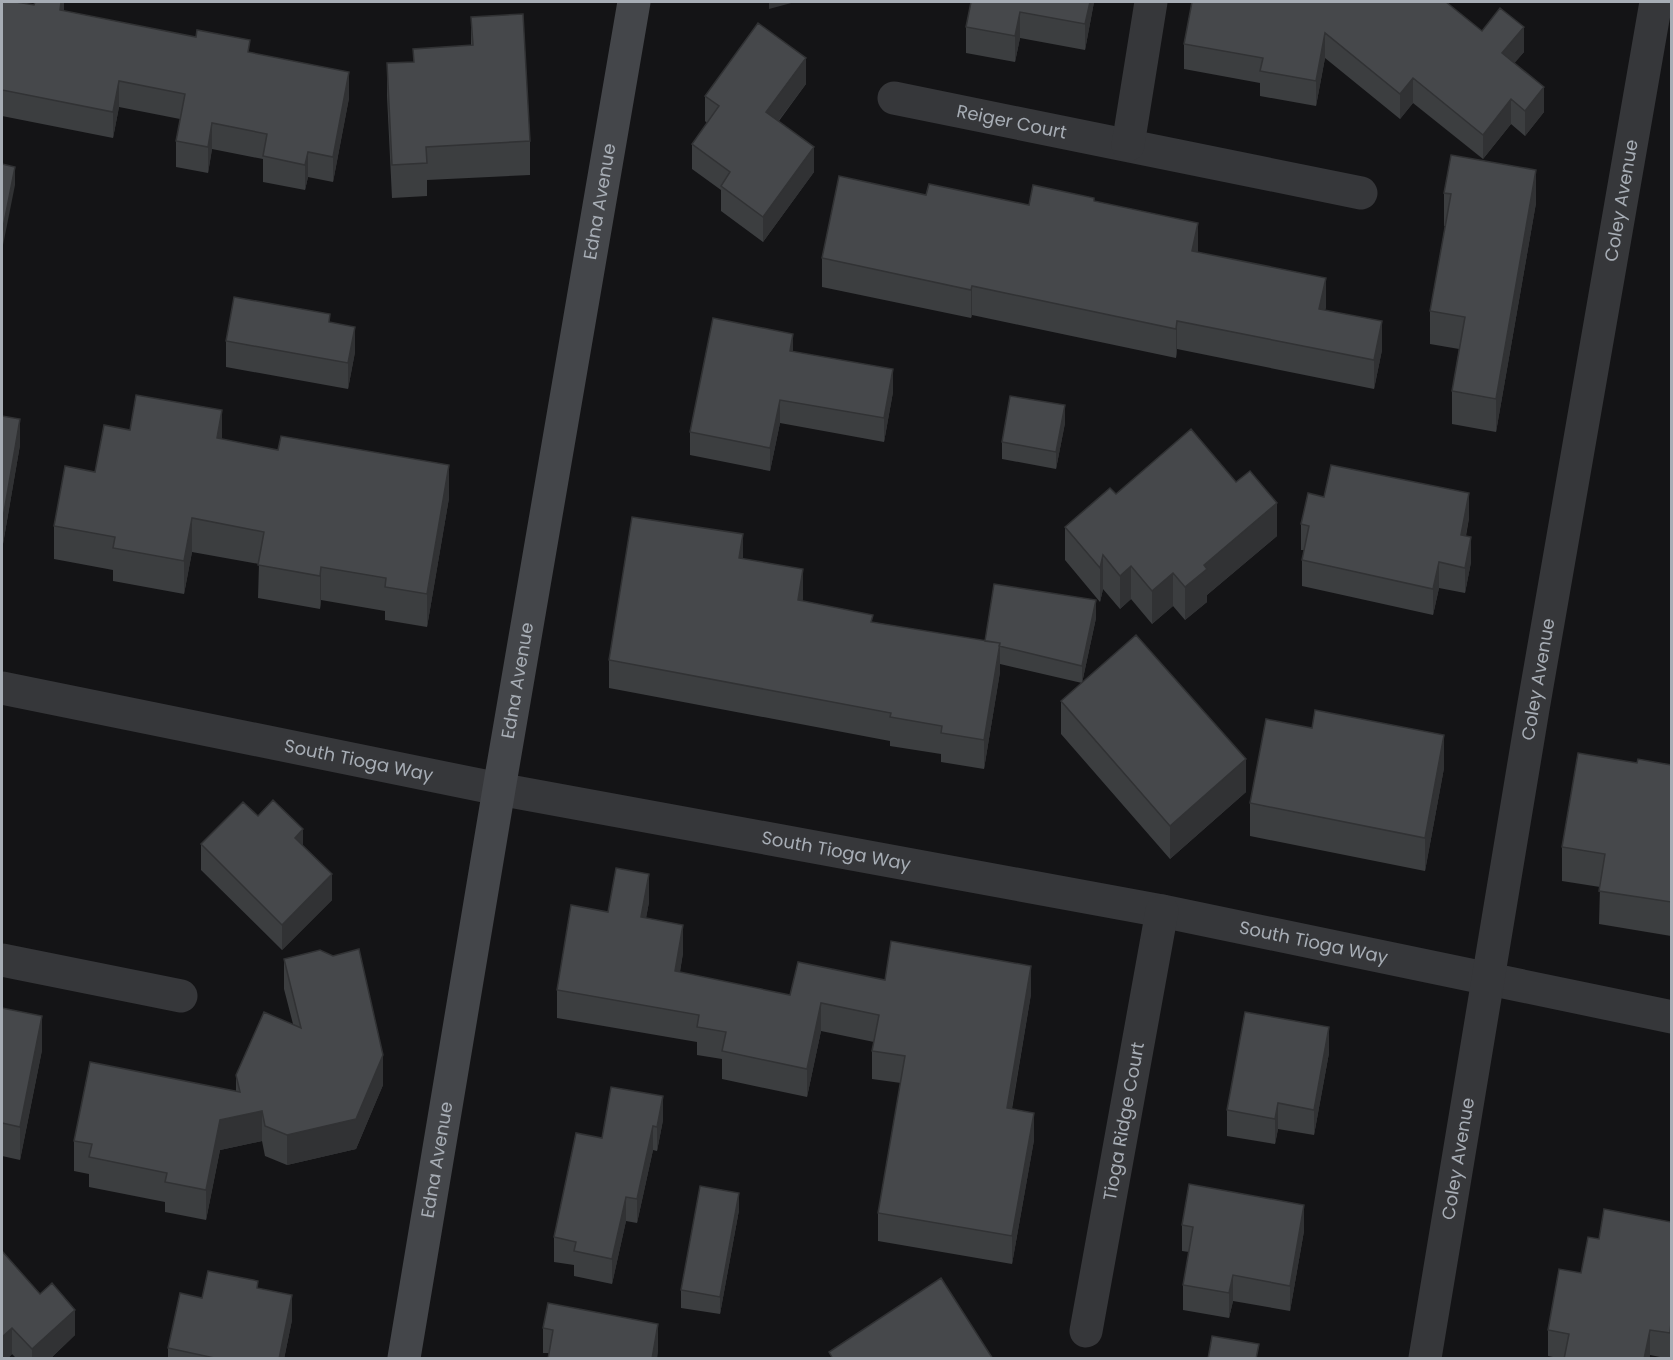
<svg xmlns="http://www.w3.org/2000/svg" width="1673" height="1360" font-family="Poppins,sans-serif">
<style>
.lines{fill:none;stroke-linecap:round;stroke-linejoin:round}
.street{stroke:#36373a;stroke-width:33}
.secondary{stroke:#44464a;stroke-width:33}
.wall{fill:#3c3e40}
.shaded-wall{fill:#313234}
.building{fill:#46484b;stroke:#313234;stroke-width:1.5}
.labels{text-anchor:middle;stroke-width:4.5;stroke-linejoin:round;paint-order:stroke}
.street-label{font-size:18px;fill:#a7adb5;stroke:#0f1011}
</style>
<rect width="100%" height="100%" fill="#141416"/>
<g class="lines">
<g class="street">
<path id="s1" d="M894,98l467,95"/>
<path d="M1128,145l23,-143"/>
<path id="s2" d="M2,688l497,101 663,122 510,106"/>
<path d="M2,960l179,36"/>
<path id="s3" d="M1086,1331l76,-420"/>
<path id="s4" d="M1425,1358l108,-649 123,-707"/>
</g>
<path class="secondary" id="s5" d="M404,1358l95,-569 135,-787"/>
</g>
<path class="wall" d="M2,2l32,3 30,-3v9l186,42 99,45 -16,84 -25,-5 -3,13 -42,-8v-23l-51,-10 -4,24 -32,-6v-26l4,-22 -61,-12 -6,31 -111,-22z
M971,2h123l-9,48 -65,-12 -5,24 -49,-9v-26z
M1192,2l290,29 42,21 -10,11 30,49 -19,24 -14,-12 -28,35 -70,-56 -13,16 -75,-61 -9,48 -56,-10v-13l-76,-14v-25z
M471,17l59,124v34l-103,5v16l-35,2 -5,-102v-33l26,-1 58,-17z
M806,84l-27,37 35,51 -51,70 -42,-31v-21l-29,-21v-25l15,-21 -2,-2v-25z
M1444,193l92,10 -40,229 -44,-8v-33l7,-42 -29,-5v-33l15,-85h-1z
M926,195l103,10 65,-4 104,51 128,55 -1,3 57,40 -8,39 -197,-40 -1,9 -204,-43 -1,3 -149,-31v-29z
M330,322l25,30 -7,37 -122,-22v-26z
M793,351l100,41 -9,50 -104,-19 -10,48 -80,-16v-23z
M2,416l18,29 -17,99h-1z
M1065,423l-9,46 -54,-10v-17z
M130,430l92,9 227,59 -22,129 -42,-7v-9l-64,-11 -1,9 -62,-11 1,-34 -67,-12 -8,42 -71,-13v-11l-59,-11v-33l41,-54z
M1116,494l161,42 -70,59v7l-22,18 -12,-14 -21,18 -21,-25 -11,10 -17,-20 -3,13 -35,-42v-33z
M1324,497l145,21 -3,18 5,26 -6,31 -26,-5 -6,27 -131,-29v-26l2,-10h-3v-26z
M743,559l60,39 -1,3 71,21 112,19 111,-23 -14,65 164,109 -76,67 -109,-125v-33l21,-18 -82,-19v8l-16,97 -43,-7v-8l-51,-8v-5l-281,-53v-28z
M1637,763l34,2v171l-72,-12 1,-37 -38,-6v-34z
M1444,768l-19,103 -175,-35v-33z
M258,816l45,30 29,54 -50,50 -81,-80v-26z
M649,902l-3,16 37,35 -3,19 110,23 95,-15 146,14 -19,115 22,31 -22,124 -134,-23v-28l23,-130 -29,-4v-28l2,-9 -53,-11 -14,66 -85,-18v-20l-25,-4v-13l-140,-24v-28l51,-78z
M284,959l99,126 -27,64 -69,16 -22,-9 -3,-15 -42,9 -14,70 -41,-8v-10l-76,-15v-13l-15,-3v-30l162,-50v-16l57,-51 -9,-35z
M2,1008l40,42 -22,110 -18,-4z
M1329,1053l-15,82 -36,-6 -3,15 -48,-8v-26z
M663,1120l-6,31 -4,-1 -16,73 -11,-2 -14,63 -38,-8v-11l-20,-3v-25l48,-99z
M739,1210l-19,104 -39,-6v-18z
M1671,1222l-1,137 -20,-4 -1,4h-86l-15,-3v-26l33,-57 18,-34z
M1182,1225l122,6 -14,80 -57,-10 -4,17 -46,-8v-25l6,-33 -7,-1z
M2,1251l73,84 -25,24h-33l-5,-5 -5,5h-5z
M258,1288l34,32 -8,39h-116v-11l34,-50z
M543,1328l115,20 -1,11h-109l1,-6h-6z"/>
<path class="shaded-wall" d="M61,2h3v12l-4,-4z
M769,2h26l-26,7z
M1090,2h4l-9,48v-26z
M1020,12v26l-5,24v-26z
M1524,27v25l-22,26v-25z
M1325,33v25l-9,48v-25z
M806,58v26l-40,53v-25z
M349,72v26l-16,84v-25z
M1413,78v25l-13,16v-25z
M119,81v26l-6,31v-26z
M1544,87v25l-19,24v-25z
M1511,99v25l-28,35v-24z
M212,123v26l-4,24v-26z
M814,147v25l-51,70v-25z
M308,152v25l-3,13v-25z
M15,167v18l-13,65v-17z
M1536,170v33l-40,229v-33z
M1198,223v29l-6,-1z
M1326,278v29l-7,31v-29z
M972,286v29l-1,3v-28z
M1177,321v28l-1,9v-29z
M1382,321v29l-8,39v-29z
M355,327v25l-7,37v-26z
M793,334v24l-3,-7z
M893,369v23l-9,50v-24z
M780,400v23l-10,48v-23z
M1065,405v18l-9,46v-17z
M222,410v33l-5,-5z
M20,419v26l-17,99v-26z
M449,465v33l-22,129v-33z
M1469,493v25l-8,42v-25z
M1277,503v33l-70,59v7l-22,18v-33l19,-22z
M192,518v34l-8,42v-33z
M743,534v29l-4,-5z
M1471,537v25l-6,31v-25z
M1103,555v34l-3,13v-34z
M1439,562v26l-6,27v-26z
M1131,566v33l-11,10v-33z
M321,567v33l-1,9v-33z
M803,569v29l-5,31v-29z
M1173,573v33l-21,18v-33z
M1096,600v18l-14,65v-17z
M1000,643v29l-16,97v-29z
M1444,735v33l-19,103v-33z
M1246,759v33l-76,67v-33z
M303,829v26l-8,-17z
M332,874v26l-50,50v-25z
M649,874v28l-8,43v-28z
M683,925v28l-8,46v-28z
M1031,966v28l-24,142v-28z
M821,1003v28l-14,66v-28z
M42,1016v34l-22,110v-33z
M1329,1027v26l-15,82v-25z
M383,1055v30l-27,64 -69,16v-30z
M663,1096v24l-6,31v-24z
M1278,1103v26l-3,15v-25z
M262,1111v30l-42,9 -14,70v-30l14,-70z
M1034,1113v27l-22,124v-28z
M653,1126v24l-16,73v-24z
M739,1193v17l-19,104v-17z
M626,1197v24l-14,63v-25z
M1304,1205v26l-14,80v-25z
M1233,1275v26l-4,17v-25z
M292,1295v25l-8,39h-5z
M75,1310v25l-25,24h-18v-10z
M1671,1323v25l-1,11v-26z
M658,1324v24l-1,11h-5z
M12,1328v26l-5,5h-5v-22z
M1650,1330v25l-1,4h-5z"/>
<path class="building" d="M2,2h14l18,3 1,-3h26l-1,8 136,27 1,-7 53,10 -2,12 101,20 -16,85 -25,-5 -3,13 -42,-9 4,-22 -55,-11 -4,24 -32,-6 9,-47 -66,-13 -6,31 -111,-22z
M971,2h119l-5,22 -65,-12 -5,24 -49,-9z
M1192,2h254l36,29 18,-23 24,19 -22,26 42,34 -19,24 -14,-12 -28,36 -70,-57 -13,16 -75,-61 -9,48 -56,-10 3,-13 -79,-14z
M523,14l7,127 -104,6 1,16 -35,2 -5,-102 27,-1 -1,-13 60,-4 -2,-28z
M758,23l48,35 -40,54 48,35 -51,70 -42,-31 9,-14 -38,-28 27,-38 -14,-10z
M1451,155l85,15 -40,229 -44,-8 13,-74 -35,-6 21,-117 -7,-1z
M2,164l13,3 -13,66z
M839,176l87,19 3,-11 100,21 4,-20 61,13v3l104,22 -6,28 134,27 -7,31 63,12 -8,39 -197,-39 -1,8 -204,-43 -1,4 -149,-32z
M234,297l96,17 -1,8 26,5 -7,36 -122,-22z
M713,318l80,16 -3,17 103,18 -9,49 -104,-18 -10,48 -80,-16z
M136,395l86,15 -5,28 61,12 3,-14 168,29 -22,129 -42,-7 1,-9 -65,-11 -1,9 -62,-11 6,-33 -72,-14 -8,43 -71,-13 2,-11 -61,-11 11,-60 30,6 9,-47 26,5z
M1010,396l55,9 -9,47 -54,-10z
M2,416l18,3 -17,99h-1z
M1191,429l45,53 14,-11 27,32 -73,62 3,4 -22,18 -12,-14 -21,18 -21,-25 -11,10 -17,-21 -3,13 -35,-41 45,-39 6,6z
M1331,465l138,28 -8,42 10,2 -6,31 -26,-6 -6,27 -131,-29 7,-34 -8,-2 7,-31 16,4z
M632,517l111,17 -4,24 64,11 -5,31 75,15 -2,7 129,21 -16,97 -43,-7 1,-7 -52,-9 1,-4 -282,-53z
M994,584l102,16 -14,66 -83,-20 1,-3 -15,-2z
M1136,635l110,124 -76,67 -109,-125z
M1315,710l129,25 -19,103 -175,-35 16,-84 46,9z
M1578,753l59,10 1,-4 33,6v137l-72,-11 6,-37 -43,-7z
M273,800l30,29 -8,9 37,36 -50,51 -81,-81 42,-42 15,14z
M616,868l33,6 -8,43 42,8 -8,46 115,24 8,-33 87,18 6,-39 140,25 -24,142 27,5 -22,123 -134,-23 27,-157 -33,-5 7,-36 -58,-12 -14,66 -85,-18 4,-19 -29,-5 2,-12 -142,-25 14,-85 37,7z
M359,949l24,106 -27,64 -69,16 -22,-9 -3,-15 -42,9 -14,70 -41,-8 2,-9 -78,-16 3,-13 -18,-3 16,-79 150,30 -4,-17 28,-63 37,16 -17,-69 36,-9 13,6z
M2,1008l40,8 -22,111 -18,-4z
M1245,1012l84,15 -15,83 -36,-7 -3,16 -48,-9z
M611,1087l52,9 -6,31 -4,-1 -16,73 -11,-2 -14,62 -38,-8 2,-9 -22,-5 22,-104 26,5z
M1189,1184l115,21 -14,81 -57,-11 -4,18 -46,-8 10,-58 -11,-2z
M700,1186l39,7 -19,104 -39,-7z
M1604,1209l67,13v101l-1,10 -20,-3 -6,29h-80l5,-25 -21,-4 11,-61 22,4 7,-36 11,2z
M2,1251l38,43 12,-11 23,27 -43,39 -20,-21 -10,9z
M208,1271l50,10 -1,7 35,7 -13,64h-60l-51,-11 12,-55 22,5z
M941,1278l52,81h-160l-4,-7z
M548,1303l110,21 -6,35h-104l5,-29 -10,-2z
M1212,1336l47,8 -3,15h-48z"/>
<g class="labels">
<g class="street-label">
<text dy="6" stroke="none"><textPath href="#s1" startOffset="120">Reiger Court</textPath></text>
<text dy="6" stroke="none"><textPath href="#s5" startOffset="1173">Edna Avenue</textPath></text>
<text dy="6" stroke="none"><textPath href="#s4" startOffset="1174">Coley Avenue</textPath></text>
<text dy="6" stroke="none"><textPath href="#s5" startOffset="687">Edna Avenue</textPath></text>
<text dy="6" stroke="none"><textPath href="#s4" startOffset="688">Coley Avenue</textPath></text>
<text dy="6" stroke="none"><textPath href="#s2" startOffset="364">South Tioga Way</textPath></text>
<text dy="6" stroke="none"><textPath href="#s2" startOffset="850">South Tioga Way</textPath></text>
<text dy="6" stroke="none"><textPath href="#s2" startOffset="1336">South Tioga Way</textPath></text>
<text dy="6" stroke="none"><textPath href="#s3" startOffset="213">Tioga Ridge Court</textPath></text>
<text dy="6" stroke="none"><textPath href="#s5" startOffset="201">Edna Avenue</textPath></text>
<text dy="6" stroke="none"><textPath href="#s4" startOffset="202">Coley Avenue</textPath></text>
</g>
</g>
<rect width="1673" height="1360" fill="none" stroke="#a7adb5" stroke-width="6"/>
</svg>
